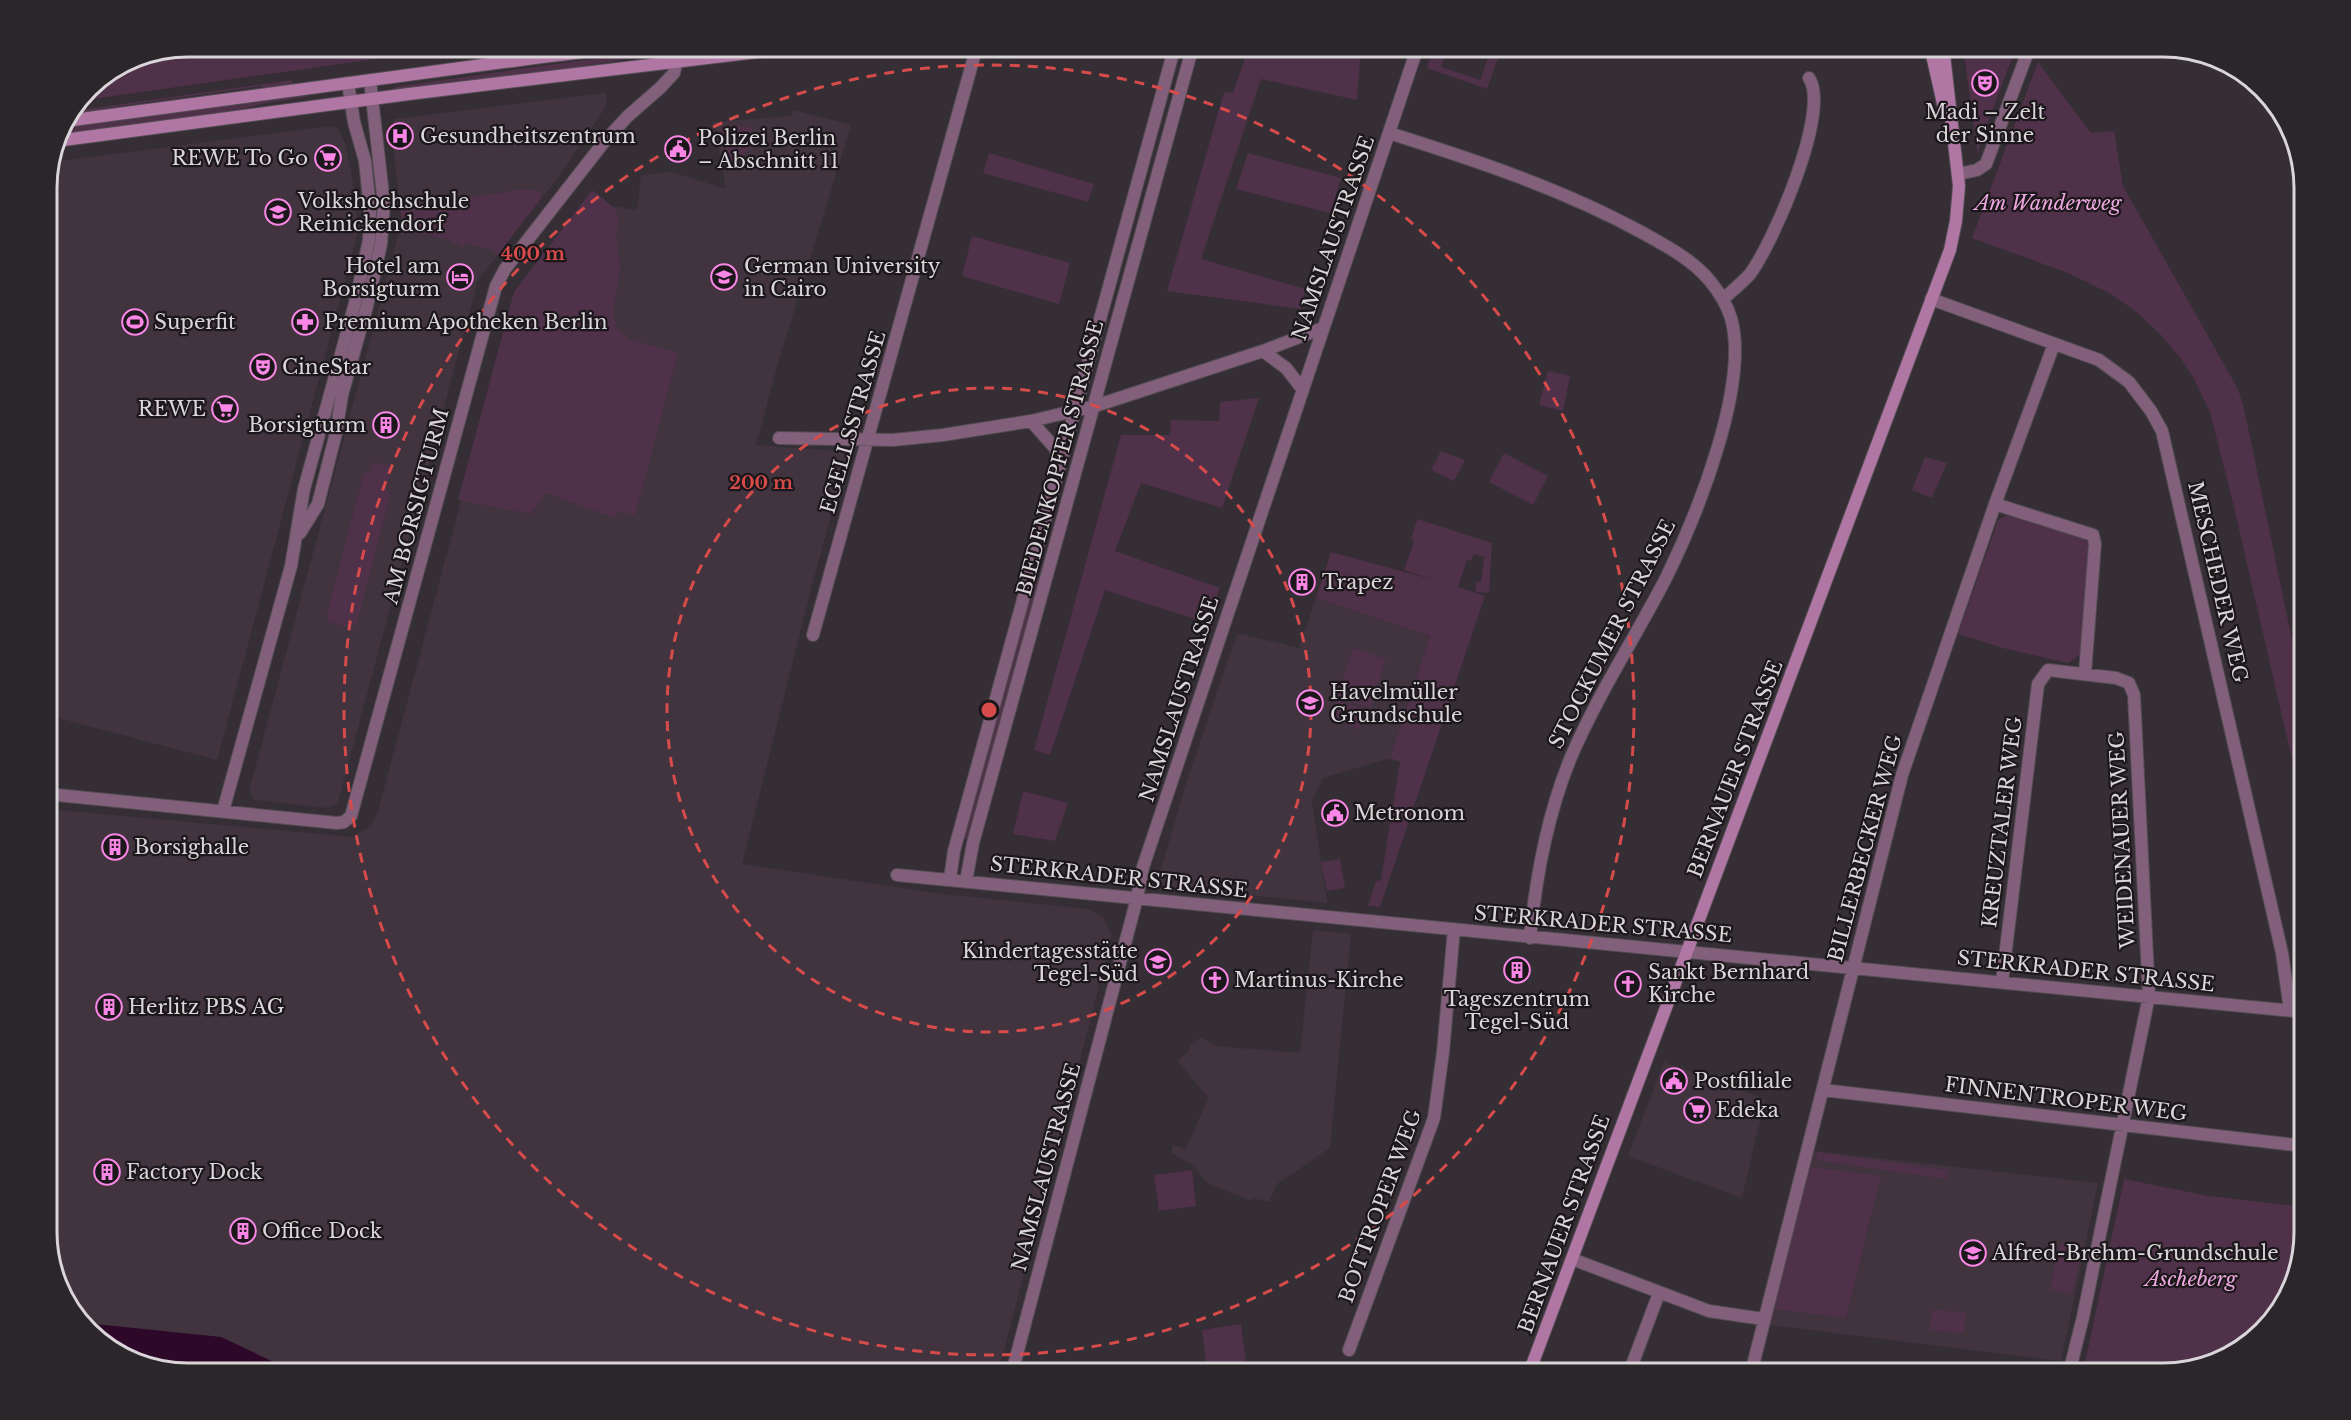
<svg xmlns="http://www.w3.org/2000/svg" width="2351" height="1420" font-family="'Libre Baskerville',serif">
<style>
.built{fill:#41343f}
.green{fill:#4f3149}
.water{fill:#2e0829}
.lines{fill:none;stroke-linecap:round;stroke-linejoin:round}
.street-casing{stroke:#534c52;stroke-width:14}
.secondary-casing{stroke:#534c52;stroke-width:14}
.street{stroke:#825f7b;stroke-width:12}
.secondary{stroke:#b077a5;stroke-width:12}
.ring{fill:none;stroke:#d74b4b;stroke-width:3;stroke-dasharray:10 8}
.labels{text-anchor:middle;stroke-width:4.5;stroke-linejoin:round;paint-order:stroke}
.poi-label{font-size:20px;fill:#dad5d8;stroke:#1b171a;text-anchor:start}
.park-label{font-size:20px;font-style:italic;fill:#eca7de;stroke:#1b171a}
.street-label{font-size:20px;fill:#dad5d8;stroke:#1b171a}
.rim{fill:none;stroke:#dad5d8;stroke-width:3}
.centre{fill:#d74b4b;stroke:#1b171a;stroke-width:3}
.ring-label{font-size:18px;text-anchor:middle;font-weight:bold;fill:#d74b4b;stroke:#1b171a;stroke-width:4.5;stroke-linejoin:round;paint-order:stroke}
</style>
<rect width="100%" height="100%" fill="#352e34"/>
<path class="built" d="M606,93l1,12 -48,71 -81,104 -140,522 -10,6 -73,-8 -6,-9 153,-569 -11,-94 4,-9z
M793,110l58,15 -72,235 -23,85 92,7 -38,141 -68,271 200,30 146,15 15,8 8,15v8l-113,433h-160l-17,-11 -13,11h-46l-30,-11 -8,11h-427l-76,-36 -136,-14 -19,-20 -19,-62v-432l306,28 18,-11 7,-15 136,-508 85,-108 13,11 25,4 4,-35 30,-3 55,17 -12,-67 77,-6z
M332,126l6,3 7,14 6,29 8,57 -142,531 -170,-45v-421l10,-54 -10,-2v-59l4,-17z
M1316,598l114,38 -40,122 -67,20 -11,24 15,101 -162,-16 -7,-8 29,-98 50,-148 62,15z
M1313,930l38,4 -21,214 -53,36 -8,18 -16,-4 -1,3 -44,-17 -15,-18 -22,-14 2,-7 13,4 22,-51 -30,-37 10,-9 3,-7 10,-8 14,9 85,7z
M1664,1062l101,37 -23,99 -114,-42z
M1814,1151l284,32 -37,178 -291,-36 4,-16 72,9 18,-73 9,-35 -72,-8z"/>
<path class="green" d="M188,46h271v1l-380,54 9,-13 46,-31z
M1249,47h112l-4,53 -96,-21 -60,180 104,30 -4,20 -134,-18 57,-199 9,1z
M1434,47h10l-2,6 3,1 -4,13 39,13 12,-33h10l-15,42 -60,-21z
M1963,47h53l-36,97 -2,12z
M633,53l1,5 -87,14 -153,19v-4z
M2038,62l53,71 23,-2 9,55 115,203 6,19 60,290v98l-10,-28 -61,-265 -23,-91 -16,-33 -12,-19 -21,-25 -27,-25 -23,-16 -43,-21 -96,-35z
M292,80l1,4 -28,5 -4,-3 -160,23 -3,4 -29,3 3,-5z
M305,94l1,3 -40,6 -32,8 -177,24 3,-6z
M746,126l6,2c1,20 -5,26 -20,37l-14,-36z
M989,153l105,31 -6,18 -105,-29z
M1248,153l93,25 -11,35 -94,-24z
M527,189l14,3v6l-44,58 -3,-6 -30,-7v5l-17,-9 -48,-9 3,-8 -2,-13 66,-7 -1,-4z
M592,190l22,18 5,11 -3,14 4,35 -7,44 3,15 13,12 49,14 -43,162 -17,-4 -3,7 -69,-25 -15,21 -73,-14 56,-208z
M972,236l98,27 -11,41 -97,-28z
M1548,371l22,5 -7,35 -24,-6z
M1259,398l-37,110 -81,-25 -26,68 105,37 -13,35 -102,-33 -55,165 -16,-5 87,-315h49l1,-15 48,1 1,-19z
M1441,451l24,9 -11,21 -23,-11z
M1504,453l44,23 -15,29 -44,-23z
M1925,457l22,6 -15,35 -20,-8z
M373,462l19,4 -6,21 4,9 -33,127 -6,5 -22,-6 -2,-8 37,-141h5z
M2007,515l72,20 8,7 3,10 -9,102 -13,9 -65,-15 -45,-14 40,-114z
M1417,519l75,24 -3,50 -13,-1v-10h5l3,-25 -10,-3 -3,7 -4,-1 -9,27 27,9 -105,311 -12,-1 8,-25 5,-1 19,-118 -10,-4 40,-122 -114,-38 15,-46 103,28 -30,-10 10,-28 -3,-2z
M1032,576l10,3 -73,260h-6z
M1353,648l33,11 -16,49 -33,-12z
M1336,699l30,11 -7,19 -30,-11z
M1023,791l45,12 -13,38 -42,-7z
M1340,859l5,29 -18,3 -6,-29z
M1817,1152l131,18 -1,9 -131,-19z
M1810,1167l71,9 -35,142 -72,-9z
M1192,1170l4,36 -37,5 -5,-36z
M2124,1179l85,17 95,11v26l-19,70 -51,52 -70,18 -79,-10z
M2060,1243l22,5 -10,46 -22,-5z
M1932,1310l34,2 -2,21 -34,-3z
M1241,1324l5,39 -39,5 -5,-38z"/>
<path class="water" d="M85,1323l136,14 76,36h-109l-71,-19z"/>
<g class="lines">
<g class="street-casing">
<path id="street" d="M628,116l32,-28 14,-15 6,-27
M1389,133c86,27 173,56 252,99 25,14 51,27 69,49 9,11 17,24 21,37 19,67 -35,199 -65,260 -31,60 -68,116 -95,179 -24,58 -35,118 -41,181
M1958,174l19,-4 9,-6 44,-118
M1723,299c9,-8 19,-16 27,-25 23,-31 81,-163 59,-196
M1931,299l168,61 30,22 22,29 11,20 120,522 8,57
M1263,351l23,17 17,22
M1031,421l24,27 5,15
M779,438l114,2 50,-5 88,-14 64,-15 168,-55 60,-23
M1995,504l98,31 2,9 -10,129
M300,533l18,-29 18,-71 6,-38 25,-89 14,-62 3,-40 -14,-124
M813,635l164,-589
M47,794l290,29 7,-1 7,-6 145,-530 9,-17 99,-127 23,-25
M223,811l68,-245 13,-77 51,-186 14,-63 1,-31 -5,-48 -11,-39 -6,-39
M897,875l1407,137
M950,879l4,-28 221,-805
M966,881l7,-38 220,-797
M2002,982l36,-298 10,-14 68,8 13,5 5,12 15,301 -66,321 -14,56
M1823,1090l481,56
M1572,1259l137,52 54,8
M1349,1350l85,-232 9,-66 11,-123
M1012,1373l125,-475 6,-31 275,-821
M1629,1373l30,-80
M1751,1373l151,-598 93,-271 59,-160"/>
</g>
<g class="secondary-casing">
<path id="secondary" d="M1930,46l14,62
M66,121l476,-64 93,-11
M56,141l353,-47 398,-48
M1529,1373l421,-1123 6,-29 3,-35 -16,-140"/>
</g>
<use href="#street" class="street"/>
<use href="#secondary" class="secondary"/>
</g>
<g class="ring">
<circle cx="989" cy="710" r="322"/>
<circle cx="989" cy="710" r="645"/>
</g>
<defs>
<g id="theatre-ring" transform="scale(1.35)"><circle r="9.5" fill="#1b171a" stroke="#fa87e6" stroke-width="1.5"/><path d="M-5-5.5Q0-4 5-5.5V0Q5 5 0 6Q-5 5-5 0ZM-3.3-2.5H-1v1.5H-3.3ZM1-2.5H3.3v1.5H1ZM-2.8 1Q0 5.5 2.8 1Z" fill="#fa87e6"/></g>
<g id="hospital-ring" transform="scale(1.35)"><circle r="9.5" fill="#1b171a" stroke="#fa87e6" stroke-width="1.5"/><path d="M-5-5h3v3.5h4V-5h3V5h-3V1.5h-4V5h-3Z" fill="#fa87e6"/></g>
<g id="civic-ring" transform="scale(1.35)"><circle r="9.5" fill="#1b171a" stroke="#fa87e6" stroke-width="1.5"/><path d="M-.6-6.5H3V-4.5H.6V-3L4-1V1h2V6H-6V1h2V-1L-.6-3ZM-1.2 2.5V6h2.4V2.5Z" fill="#fa87e6"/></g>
<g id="supermarket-ring" transform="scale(1.35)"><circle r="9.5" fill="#1b171a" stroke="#fa87e6" stroke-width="1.5"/><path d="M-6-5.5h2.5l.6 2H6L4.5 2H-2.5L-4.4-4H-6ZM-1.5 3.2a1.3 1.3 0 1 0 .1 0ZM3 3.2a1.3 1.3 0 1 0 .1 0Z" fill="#fa87e6"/></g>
<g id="university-ring" transform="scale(1.35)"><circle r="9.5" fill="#1b171a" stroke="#fa87e6" stroke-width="1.5"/><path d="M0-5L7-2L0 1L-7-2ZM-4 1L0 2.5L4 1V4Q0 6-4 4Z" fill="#fa87e6"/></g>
<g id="hotel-ring" transform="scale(1.35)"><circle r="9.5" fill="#1b171a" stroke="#fa87e6" stroke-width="1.5"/><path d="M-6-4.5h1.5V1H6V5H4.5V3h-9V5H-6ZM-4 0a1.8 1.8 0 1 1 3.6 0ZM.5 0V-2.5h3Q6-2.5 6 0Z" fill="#fa87e6"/></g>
<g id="stadium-ring" transform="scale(1.35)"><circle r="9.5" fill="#1b171a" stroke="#fa87e6" stroke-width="1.5"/><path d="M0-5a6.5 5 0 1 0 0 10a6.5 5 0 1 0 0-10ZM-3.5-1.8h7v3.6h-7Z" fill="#fa87e6"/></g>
<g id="pharmacy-ring" transform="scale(1.35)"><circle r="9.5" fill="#1b171a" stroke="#fa87e6" stroke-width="1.5"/><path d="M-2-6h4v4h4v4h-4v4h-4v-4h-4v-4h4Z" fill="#fa87e6"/></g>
<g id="building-ring" transform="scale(1.35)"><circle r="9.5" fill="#1b171a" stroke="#fa87e6" stroke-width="1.5"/><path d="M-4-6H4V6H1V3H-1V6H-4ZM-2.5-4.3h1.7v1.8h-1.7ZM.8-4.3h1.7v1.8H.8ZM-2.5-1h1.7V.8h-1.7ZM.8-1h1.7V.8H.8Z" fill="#fa87e6"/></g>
<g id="school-ring" transform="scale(1.35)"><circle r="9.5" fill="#1b171a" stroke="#fa87e6" stroke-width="1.5"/><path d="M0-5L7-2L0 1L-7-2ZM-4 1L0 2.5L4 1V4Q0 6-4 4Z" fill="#fa87e6"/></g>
<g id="church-ring" transform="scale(1.35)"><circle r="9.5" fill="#1b171a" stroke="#fa87e6" stroke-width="1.5"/><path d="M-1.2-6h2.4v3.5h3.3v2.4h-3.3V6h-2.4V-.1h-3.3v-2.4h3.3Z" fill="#fa87e6"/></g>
</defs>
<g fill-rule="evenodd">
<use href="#theatre-ring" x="1985" y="83"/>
<use href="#hospital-ring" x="400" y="136"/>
<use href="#civic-ring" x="678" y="149"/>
<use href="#supermarket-ring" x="328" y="158"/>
<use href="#university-ring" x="278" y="212"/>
<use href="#hotel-ring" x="460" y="277"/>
<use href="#university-ring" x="724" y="277"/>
<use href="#stadium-ring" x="135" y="322"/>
<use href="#pharmacy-ring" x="305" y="322"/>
<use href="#theatre-ring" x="263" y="367"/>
<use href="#supermarket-ring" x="225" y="409"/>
<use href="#building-ring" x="386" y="425"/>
<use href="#building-ring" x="1302" y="582"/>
<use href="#school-ring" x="1310" y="703"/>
<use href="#civic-ring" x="1335" y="813"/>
<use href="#building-ring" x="115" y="847"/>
<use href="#school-ring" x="1158" y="962"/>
<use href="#building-ring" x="1517" y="970"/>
<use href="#church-ring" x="1215" y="980"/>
<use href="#church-ring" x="1628" y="984"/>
<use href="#building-ring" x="109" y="1007"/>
<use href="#civic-ring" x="1674" y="1081"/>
<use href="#supermarket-ring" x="1697" y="1110"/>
<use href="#building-ring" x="107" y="1172"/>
<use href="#building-ring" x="243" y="1231"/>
<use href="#school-ring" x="1973" y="1253"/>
</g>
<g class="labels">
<g class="poi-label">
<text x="1985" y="119" text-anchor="middle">Madi – Zelt<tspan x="1985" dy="23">der Sinne</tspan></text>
<text x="420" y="143">Gesundheitszentrum</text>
<text x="698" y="145">Polizei Berlin<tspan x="698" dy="23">– Abschnitt 11</tspan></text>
<text x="308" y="165" text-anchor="end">REWE To Go</text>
<text x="298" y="208">Volkshochschule<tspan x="298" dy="23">Reinickendorf</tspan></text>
<text x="440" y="273" text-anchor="end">Hotel am<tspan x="440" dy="23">Borsigturm</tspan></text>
<text x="744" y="273">German University<tspan x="744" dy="23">in Cairo</tspan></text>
<text x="154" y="329">Superfit</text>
<text x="324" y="329">Premium Apotheken Berlin</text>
<text x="282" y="374">CineStar</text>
<text x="206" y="416" text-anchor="end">REWE</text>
<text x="366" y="432" text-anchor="end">Borsigturm</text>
<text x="1322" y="589">Trapez</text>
<text x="1330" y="699">Havelmüller<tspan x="1330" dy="23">Grundschule</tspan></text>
<text x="1354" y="820">Metronom</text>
<text x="134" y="854">Borsighalle</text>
<text x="1138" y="958" text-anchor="end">Kindertagesstätte<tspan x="1138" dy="23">Tegel-Süd</tspan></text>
<text x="1648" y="979">Sankt Bernhard<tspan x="1648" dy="23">Kirche</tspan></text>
<text x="1234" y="987">Martinus-Kirche</text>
<text x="1517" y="1006" text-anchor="middle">Tageszentrum<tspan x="1517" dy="23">Tegel-Süd</tspan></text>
<text x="128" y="1014">Herlitz PBS AG</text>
<text x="1694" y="1088">Postfiliale</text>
<text x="1716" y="1117">Edeka</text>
<text x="126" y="1179">Factory Dock</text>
<text x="262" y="1238">Office Dock</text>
<text x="1992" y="1260">Alfred-Brehm-Grundschule</text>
</g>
<g class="park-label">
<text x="2048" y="210">Am Wanderweg</text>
<text x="2191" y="1286">Ascheberg</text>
</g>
<g class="street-label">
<text transform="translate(1333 238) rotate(-71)" y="7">NAMSLAUSTRASSE</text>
<text transform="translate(853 422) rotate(-74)" y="7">EGELLSSTRASSE</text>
<text transform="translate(1060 458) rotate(-75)" y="7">BIEDENKOPFER STRASSE</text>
<text transform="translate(416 506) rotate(-75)" y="7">AM BORSIGTURM</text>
<text transform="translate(2218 582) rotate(77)" y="7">MESCHEDER WEG</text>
<text transform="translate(1612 634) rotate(-63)" y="7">STOCKUMER STRASSE</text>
<text transform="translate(1179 699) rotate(-72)" y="7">NAMSLAUSTRASSE</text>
<text transform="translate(1735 769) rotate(-69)" y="7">BERNAUER STRASSE</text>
<text transform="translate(2002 822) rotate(-83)" y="7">KREUZTALER WEG</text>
<text transform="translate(2122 840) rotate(-93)" y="7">WEIDENAUER WEG</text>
<text transform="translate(1865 848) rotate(-75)" y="7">BILLERBECKER WEG</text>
<text transform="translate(1119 877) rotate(6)" y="7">STERKRADER STRASSE</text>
<text transform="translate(1603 924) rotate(5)" y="7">STERKRADER STRASSE</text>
<text transform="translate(2086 971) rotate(6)" y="7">STERKRADER STRASSE</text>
<text transform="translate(2066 1099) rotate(7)" y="7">FINNENTROPER WEG</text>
<text transform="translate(1046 1167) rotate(-75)" y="7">NAMSLAUSTRASSE</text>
<text transform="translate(1380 1206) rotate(-70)" y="7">BOTTROPER WEG</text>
<text transform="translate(1564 1224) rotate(-70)" y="7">BERNAUER STRASSE</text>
</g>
</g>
<path d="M0 0H2351V1420H0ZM188 57H2163A131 131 0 0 1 2294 188V1232A131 131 0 0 1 2163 1363H188A131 131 0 0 1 57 1232V188A131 131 0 0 1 188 57Z" fill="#2a2629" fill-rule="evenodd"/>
<path class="rim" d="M188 57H2163A131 131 0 0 1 2294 188V1232A131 131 0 0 1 2163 1363H188A131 131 0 0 1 57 1232V188A131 131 0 0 1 188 57Z"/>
<circle cx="989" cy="710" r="9" class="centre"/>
<g class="ring-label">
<text x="533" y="260">400 m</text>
<text x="761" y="489">200 m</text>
</g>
</svg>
